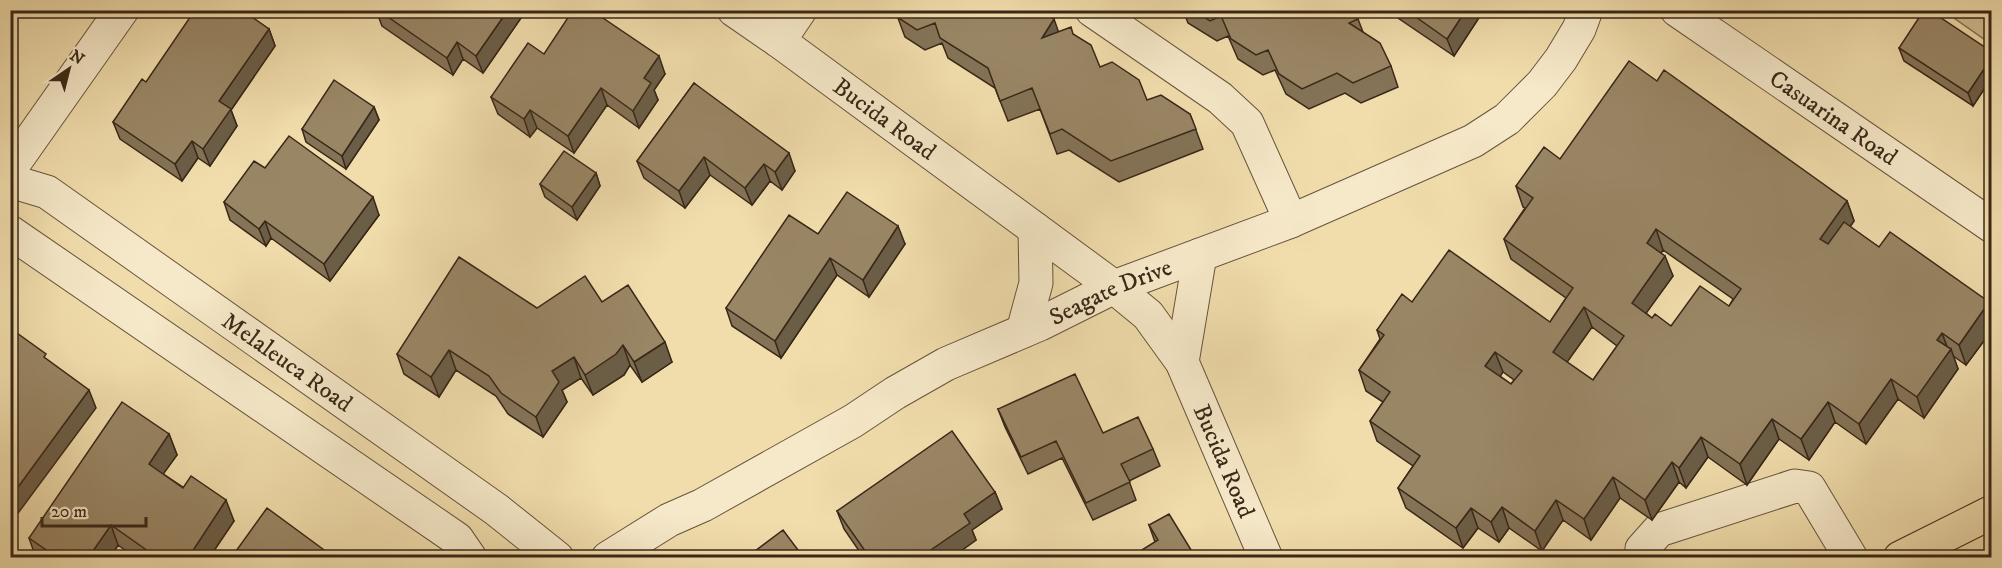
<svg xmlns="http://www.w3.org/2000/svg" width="2002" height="568" font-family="'IM FELL DW Pica',serif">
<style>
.green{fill:#d2be93;stroke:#867256;stroke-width:1.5}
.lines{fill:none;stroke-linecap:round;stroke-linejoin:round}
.minor-casing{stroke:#67543d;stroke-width:35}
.major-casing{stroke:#392718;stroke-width:35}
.minor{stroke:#f6e9c9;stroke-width:33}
.major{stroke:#f1ddac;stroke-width:33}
.wall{fill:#847357;stroke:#392718;stroke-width:1.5;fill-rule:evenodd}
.shaded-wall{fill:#6b5e47;stroke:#392718;stroke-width:1.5}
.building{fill:#998665;stroke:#392718;stroke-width:1.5;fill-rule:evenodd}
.labels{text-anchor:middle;stroke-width:5;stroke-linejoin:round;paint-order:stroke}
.street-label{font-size:24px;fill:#392718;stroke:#f6e9c9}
</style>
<rect width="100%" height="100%" fill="#f1ddac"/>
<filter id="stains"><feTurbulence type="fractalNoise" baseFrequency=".00333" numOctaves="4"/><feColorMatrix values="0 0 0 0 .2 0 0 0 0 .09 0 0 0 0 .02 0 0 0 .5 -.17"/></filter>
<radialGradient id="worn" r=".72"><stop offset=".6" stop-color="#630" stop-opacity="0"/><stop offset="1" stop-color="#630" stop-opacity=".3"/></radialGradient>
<path class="green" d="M1944,11h47v33z"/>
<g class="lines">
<g class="minor-casing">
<g id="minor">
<path id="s1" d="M734,10l45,31 335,246 34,28 34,47 84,196"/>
<path d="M1092,10l128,88 27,25 44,98"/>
<path id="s2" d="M1677,10l315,216"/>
<path d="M779,41l21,-31"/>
<path d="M10,169l112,-159"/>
<path id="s3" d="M10,181l37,11 450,318 60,48"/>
<path d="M10,232l447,307 13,19"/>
<path d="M1023,331l13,-48 -1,-54"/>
<path d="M1182,362l18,-107"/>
<path id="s4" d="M608,558l61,-38 34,-15 150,-84 42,-28 51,-29 94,-40 74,-37 177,-66 182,-80 34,-22 35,-35 19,-25 18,-30 7,-19"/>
<path d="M1644,558l-2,-9 17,-19 136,-44 14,2 42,70"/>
</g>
</g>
<g class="major-casing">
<path id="major" d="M1900,558l92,-46"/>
</g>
<use href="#minor" class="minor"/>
<use href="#major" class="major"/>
</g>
<path class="wall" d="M376,10h146l1,5 -40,58 -20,-14 -10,16 -71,-49z
M895,10l178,24 27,33 47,33 43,14 13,35 -84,33 -50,-32 -12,4 -17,-45 -32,12 -13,-33 -47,-30 -6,-15 -17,7 -20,-13z
M1183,10h162l13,9 5,13 28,34 7,21 -37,16 -16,-10 -36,16 -23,-15 -11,-24 -12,5 -25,-16 -10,-23 -11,5 -29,-18z
M1393,10h91l-30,46 -59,-40z
M269,29l6,17 -44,64 6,16 -27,40 -12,-8 -16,23 -62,-42 -7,-17 33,-40z
M1899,48l93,4v25l-19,29 -69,-45z
M544,54l121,20 -11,16 4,10 -19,28 -32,-23 -33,48 -37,-25 -7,9 -32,-23 -7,-17z
M1657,81l190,120 7,20 -4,6 29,20 110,55 3,6v22l-26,35 -13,-9 5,13 -34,49 -26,-19 -32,45 -31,-22 -26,38 -30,-21 -32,46 -39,-28 -22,31 -7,-6 -27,38 -32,-22 -29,42 -28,-20 -21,31 -33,-23 -10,14 -21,-14 -15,20 -57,-40 -8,-20 15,-22 -36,-25 -7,-20 13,-19 -17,-11 -7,-21 21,-31 -3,-9 35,-28 138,20 16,-24 -55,-39 -7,-20 21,-31 -2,-1 -7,-21 44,-27zM1663,250l70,49 -4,7 -58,20 -19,-8 -6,-5 27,-37 -12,-23zM1592,327l25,19 -24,34 -26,-18zM1503,372l11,8 -3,4 -11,-8z
M694,83l101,88 -13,19 -12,-9 -18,24 -42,-30 -25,33 -41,-30 -7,-17z
M374,107l5,13 -33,49 -40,-27 -4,-13z
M265,168l114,47 -49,66 -59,-43 -5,8 -36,-26 -6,-18z
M596,173l4,13 -23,34 -32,-23 -5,-13z
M818,234l87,10 -36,53 -32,-22 -56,83 -49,-32 -6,-18z
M602,302l70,60 -30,20 -12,-17 -6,10 -31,20 -12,-17 -19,12 5,12 -24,35 -35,-23 -12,-18 -40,-26 -17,27 -35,-23 -7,-20 140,-46z
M998,409l105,24 50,16 7,17 -31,15 7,19 -43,20 -31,-62 -34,16 -23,-47z
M169,434l8,21 -14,19 71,47 -25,37h-73l-18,-13 -8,13h-74l-7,-20z
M995,492l7,17 -30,21 4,10 -25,18h-87l-20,-29 -7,-18z
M1149,525l47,33 -41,-16z"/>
<path class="shaded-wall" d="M508,10h14l1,5 -40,58 -7,-17z
M1466,10h18l-30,46 -7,-17z
M1054,19l7,20 -19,-1z
M269,29l6,17 -44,64 6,16 -27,40 -7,-17 16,-48z
M457,42l6,17 -10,16 -6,-17z
M659,56l6,18 -11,16 4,10 -19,28 -6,-17 11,-33z
M1992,57v20l-19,29 -5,-13z
M601,88l6,17 -33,48 -6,-17z
M374,107l5,13 -33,49 -4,-13z
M530,110l7,18 -7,9 -6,-18z
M192,141l6,17 -16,23 -7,-17z
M789,153l6,18 -13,19 -7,-18z
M704,157l6,18 -25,33 -6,-17z
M764,164l6,17 -18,24 -7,-17z
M596,173l4,13 -23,34 -5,-13z
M373,197l6,18 -49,66 -6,-17z
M1847,201l7,20 -27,38 -7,-20z
M265,221l6,17 -5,8 -7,-17z
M898,226l7,18 -36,53 -6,-17z
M1656,229l7,21 -9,13 -7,-20z
M1665,256l8,20 -34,47 -7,-20z
M830,258l7,17 -56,83 -6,-17z
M1989,302l3,6v22l-26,35 -7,-20z
M1584,307l8,20 -32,45 -7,-20z
M1942,333l7,19 2,-3 7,20 -34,49 -7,-21 20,-57z
M665,342l7,20 -30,20 -8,-20z
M623,345l7,20 -6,10 -31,20 -8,-20z
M449,350l7,20 -17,27 -8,-20z
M1495,352l8,20 -10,15 -8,-21z
M574,357l7,21 -19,12 5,12 -24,35 -7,-20 16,-46z
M1891,379l7,20 -32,45 -7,-20z
M89,390l7,18 -86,116v-26z
M1828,402l7,20 -26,38 -8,-21z
M1772,419l7,20 -32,46 -7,-21z
M169,434l8,21 -21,29 -7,-20z
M1701,437l7,20 -22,31 -7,-20z
M1672,462l7,20 -27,38 -7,-20z
M1613,477l7,21 -29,42 -7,-21z
M995,492l7,17 -30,21 4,10 -25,18h-32l45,-44z
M226,500l8,21 -25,37h-21z
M1556,500l7,20 -21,31 -7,-20z
M1502,507l7,21 -10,14 -8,-20z
M1471,508l7,20 -15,20 -7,-20z
M111,525l7,20 -8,13h-22z"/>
<path class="building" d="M195,10h47l27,19 -50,72 12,8 -28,40 -11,-8 -17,23 -62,-42 29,-43 4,3z
M378,10h130l-32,46 -19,-14 -10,16z
M573,10h18l68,46 -15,22 7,5 -18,28 -32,-23 -33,48 -38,-26 -6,9 -33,-22 37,-54 16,11z
M895,10h145l14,9 -12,19 29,-11 2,7 18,11 9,22 12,-5 27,18 8,20 14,-5 29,19 6,15 -85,32 -49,-32 -12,5 -18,-46 -32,13 -12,-33 -48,-30 -5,-15 -18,7 -20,-13z
M1193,10h152l13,9 -9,4 31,20 11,23 -38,17 -16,-10 -35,16 -23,-15 -11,-24 -12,5 -25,-16 -10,-23 -11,5z
M1406,10h60l-19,29z
M1924,10h5l63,42v5l-24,36 -69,-45z
M1629,61l28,20 7,-11 183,131 -27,38 8,5 16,-22 35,25 11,-15 99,70 -30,43 -17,-12 -5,7 14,9 -34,48 -26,-18 -32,45 -31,-22 -27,37 -29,-20 -32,45 -39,-27 -22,31 -7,-6 -27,38 -32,-23 -29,42 -28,-19 -21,31 -33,-24 -11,15 -20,-14 -15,20 -58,-40 22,-32 -50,-35 20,-29 -31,-22 25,-35 -7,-5 25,-36 10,8 37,-52 101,72 23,-34 -69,-49 29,-41 -17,-12 28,-39 16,12zM1656,229l85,60 -12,17 -29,-20 -29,40 -16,-12 -3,4 -20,-15 33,-47 -18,-13zM1584,307l40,29 -31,44 -40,-28zM1495,352l27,19 -11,13 -26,-18z
M334,80l40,27 -32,49 -40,-27z
M694,83l95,70 -14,19 -11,-8 -19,24 -41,-31 -25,34 -42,-30z
M289,136l84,61 -49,67 -59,-43 -6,8 -35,-27 30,-41 11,7z
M564,151l32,22 -24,34 -32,-23z
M847,192l51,34 -35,54 -33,-22 -55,83 -49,-33 63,-93 29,19z
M459,257l78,51 48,-32 17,26 26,-17 37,57 -31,20 -11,-17 -7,9 -31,21 -11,-18 -22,14 7,11 -23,35 -35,-24 -12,-17 -40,-26 -18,27 -34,-23z
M10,328l36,26 -2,3 45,33 -79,108z
M1075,374l28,59 35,-16 15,32 -32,15 9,18 -44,21 -30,-62 -35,16 -23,-48z
M122,402l47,32 -20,30 34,24 8,-12 35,24 -38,58h-30l-47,-33 -23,33h-30l-29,-20z
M952,431l43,61 -31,22 6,9 -51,35h-49l-33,-47z
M267,508l68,50h-104z
M1169,514l27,44h-67l29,-18 -9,-15z
M783,530l21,28h-56l-1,-1z"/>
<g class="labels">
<g class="street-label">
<text dy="8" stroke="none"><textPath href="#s2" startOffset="190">Casuarina Road</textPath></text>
<text dy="8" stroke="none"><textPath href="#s1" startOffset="186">Bucida Road</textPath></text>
<text dy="8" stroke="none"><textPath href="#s4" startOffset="570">Seagate Drive</textPath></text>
<text dy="8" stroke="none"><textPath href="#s3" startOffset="333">Melaleuca Road</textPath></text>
<text dy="8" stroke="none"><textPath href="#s1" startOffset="680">Bucida Road</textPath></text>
</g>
</g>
<rect width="2002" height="568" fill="none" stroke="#f1ddac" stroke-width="36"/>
<rect x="12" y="12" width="1978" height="544" fill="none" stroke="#392718" stroke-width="3"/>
<rect x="18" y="18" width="1966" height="532" fill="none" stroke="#392718" stroke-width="1.5"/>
<g transform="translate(69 69) rotate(35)" stroke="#f6e9c9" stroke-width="4.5" paint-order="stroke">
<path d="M0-4.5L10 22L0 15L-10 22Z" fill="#392718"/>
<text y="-9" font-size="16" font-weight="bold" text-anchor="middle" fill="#392718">N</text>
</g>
<path d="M42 517v9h104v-9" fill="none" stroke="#392718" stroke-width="3"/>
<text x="51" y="517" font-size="18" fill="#392718" stroke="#f6e9c9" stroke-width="4.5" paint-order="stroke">20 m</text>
<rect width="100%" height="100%" filter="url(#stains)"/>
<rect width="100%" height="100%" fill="url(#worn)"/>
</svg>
